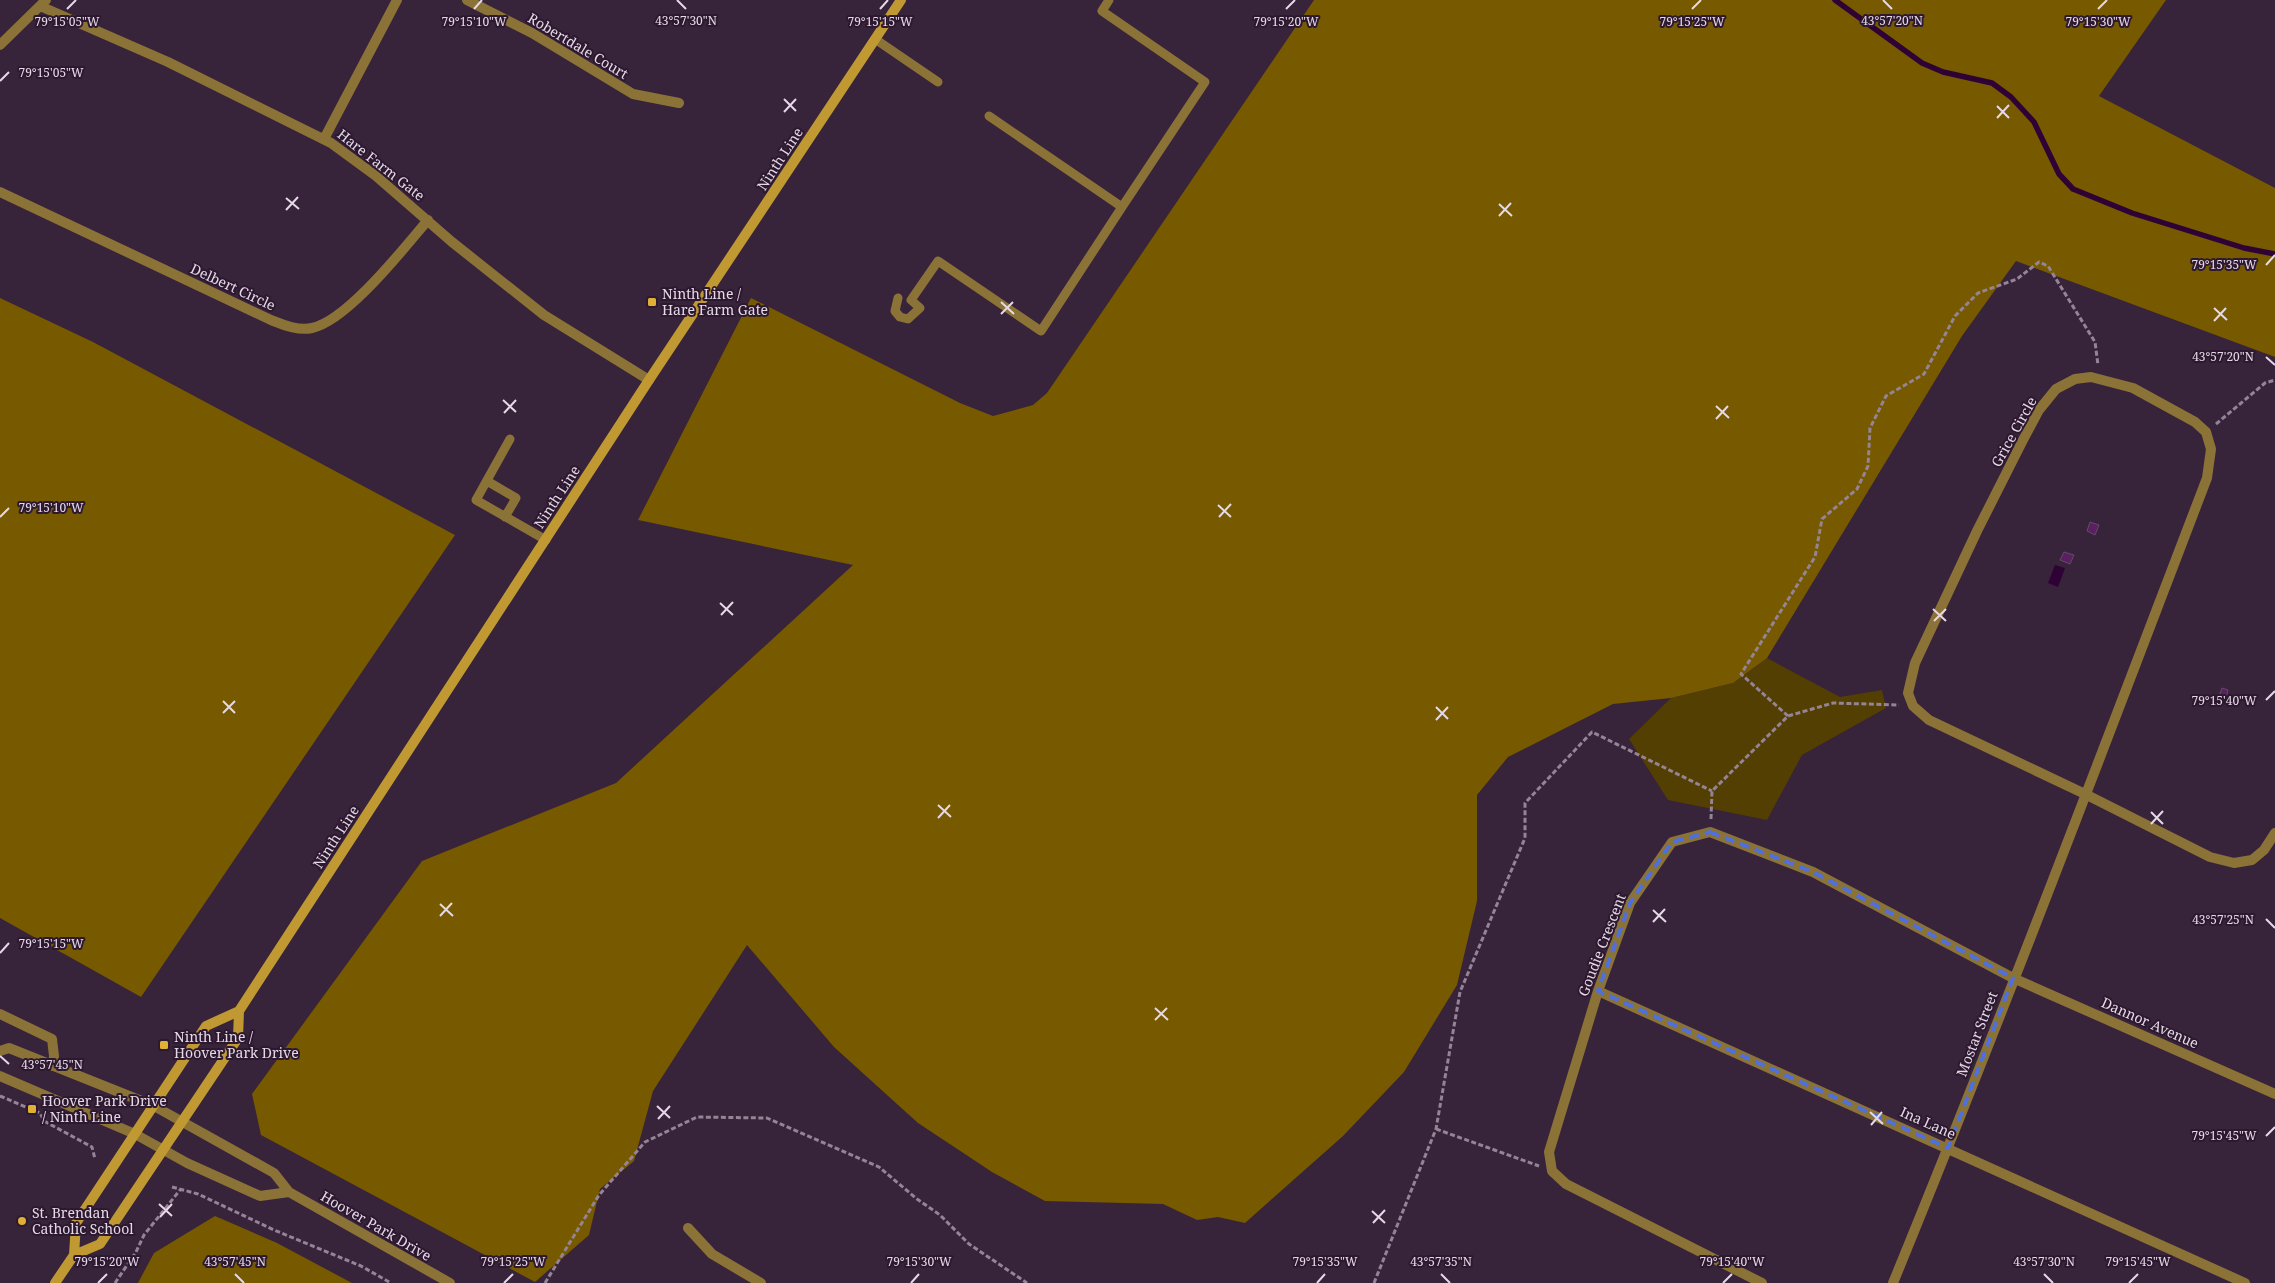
<svg xmlns="http://www.w3.org/2000/svg" width="2275" height="1283" font-family="'Noto Serif',serif">
<style>
.green{fill:#533f02}
.forest{fill:#775900}
.water{fill:#2f0236}
.lines{fill:none;stroke-linecap:round;stroke-linejoin:round}
.stream{stroke:#2f0236;stroke-width:5.5}
.building{fill:#5a2062;stroke:#624c65}
.path{stroke:#948496;stroke-width:3;stroke-dasharray:5 2.5;stroke-linecap:butt}
.service{stroke:#8b7237;stroke-width:9}
.minor{stroke:#8b7237;stroke-width:10}
.tertiary{stroke:#8b7237;stroke-width:10}
.secondary{stroke:#c19932;stroke-width:10}
.marked{fill:none;stroke:#4f70dc;stroke-width:4;stroke-dasharray:10 6;stroke-linejoin:round}
.ticks{fill:none;stroke:#e5d8e7;stroke-width:2}
.poi-dot{fill:#dfb034;stroke:#2d192f;stroke-width:2}
.labels{text-anchor:middle;stroke-width:4;stroke-linejoin:round;paint-order:stroke}
.street-label{font-size:14px;fill:#e5d8e7;stroke:#2d192f}
.poi-label{font-size:14px;fill:#e5d8e7;stroke:#2d192f;text-anchor:start}
.ticks-label{font-size:12px;text-anchor:middle;fill:#e5d8e7;stroke:#2d192f;stroke-width:4;stroke-linejoin:round;paint-order:stroke}
</style>
<rect width="100%" height="100%" fill="#37233a"/>
<path class="green" d="M1767,658l73,39 42,-7 4,18 -84,47 -35,65 -99,-20 -39,-61 42,-41 62,-15z"/>
<path class="forest" d="M1314,0h852l-67,96 176,92v169l-259,-96 -54,75 -195,322 -34,25 -62,15 -58,6 -105,53 -31,38v106l-20,84 -53,87 -61,64 -98,87 -27,-6 -21,3 -34,-16 -118,-3 -53,-29 -74,-49 -84,-76 -87,-102 -94,146 -19,70 -34,28 -11,46 -54,47 -274,-147 -9,-41 170,-233 194,-78 237,-218 -215,-45 113,-222 209,105 33,13 40,-11 14,-12z
M0,298l93,44 362,193 -314,462 -141,-79z
M215,1216l62,27 75,40h-214l16,-30z"/>
<path class="water" d="M2055,565l10,3 -7,19 -10,-4z"/>
<g class="lines">
<path class="stream" d="M1835,0l87,63 21,9 49,11 19,14 23,25 25,52 14,15 59,24 112,35 31,6"/>
</g>
<path class="building" d="M2090,522l9,3 -4,10 -8,-4z
M2064,552l10,3 -4,9 -10,-4z
M2222,688l6,2 -2,8 -7,-2z"/>
<g class="lines">
<path class="path" d="M2216,424l49,-41 10,-3
M1788,716l-47,-42 74,-117 7,-38 35,-30 11,-23 2,-38 16,-32 38,-22 31,-58 23,-23 39,-14 22,-17 9,4 47,76 3,23
M1711,819l1,-28 76,-75 45,-13 66,2
M0,1096l40,17 4,8 48,26 3,12
M1436,1129l103,37
M172,1187l26,7 76,36 87,36 30,17
M115,1283l21,-31 8,-17 36,-45
M545,1283l54,-88 46,-53 52,-25 70,1 112,49 38,32 23,16 29,29 58,39
M1374,1283l62,-154 24,-137 65,-154v-35l67,-71 120,59"/>
<path class="service" d="M875,39l63,43
M989,116l133,91 83,-125 -103,-71 7,-11
M898,298l-3,13 5,6 8,2 12,-11 -9,-8 27,-39 103,70 81,-124
M510,439l-34,61 70,40
M487,481l29,17 -11,19"/>
<path class="minor" d="M467,0l65,33 101,61 46,9
M40,6l128,56 163,81 45,33 76,66 92,73 105,65
M0,45l46,-45
M324,139l73,-139
M0,192l271,128c13,5 27,11 41,8 35,-7 92,-80 116,-108
M1598,991l647,292
M0,1014l52,25 2,17 -1,10
M688,1228l24,26 49,29
M1762,1283l-196,-99 -14,-13 -3,-19 49,-161 32,-88 42,-61 38,-10 103,40 200,106 262,116
M1893,1283c109,-266 211,-536 314,-805l4,-29 -5,-17 -11,-10 -62,-34 -42,-11 -16,2 -19,10 -17,21 -16,30 -46,91 -62,132 -7,30 5,13 16,14 156,74 125,63 24,6 18,-3 12,-10 11,-17"/>
<path class="tertiary" d="M0,1051l9,-3 145,58 120,67 15,19 161,91
M0,1076l135,58 52,29 73,33 29,-4"/>
<path class="secondary" d="M74,1255l26,-11 138,-206 1,-27 410,-631 252,-380
M55,1283l19,-28 2,-32 130,-197 33,-15"/>
</g>
<path class="marked" d="M1710,832l103,40 200,106 -65,170 -350,-157 32,-88 42,-61z"/>
<path class="ticks" d="M677,0l9,9M1883,0l9,9M67,9l9,-9M474,9l8,-9M880,9l8,-9M1286,9l9,-9M1692,9l9,-9M2098,9l9,-9M0,81l9,-9M784,99l12,12M1997,106l12,12M784,112l12,-13M1997,118l12,-13M286,198l13,11M1499,204l13,12M286,210l12,-13M1499,216l12,-13M2266,265l9,-10M1001,302l13,12M2214,308l13,12M1001,314l12,-12M2214,321l12,-13M2266,357l9,8M503,400l13,12M1716,406l13,12M504,413l12,-13M1716,419l12,-13M1218,505l13,12M0,517l9,-9M1219,517l12,-13M720,603l13,12M1933,609l13,12M721,615l12,-13M1934,621l12,-12M2266,700l9,-9M223,701l12,12M1436,707l12,12M223,713l12,-12M1436,720l12,-13M938,805l13,12M2151,812l12,12M938,818l12,-13M2151,824l12,-13M440,904l13,12M1653,910l13,12M440,916l12,-13M2266,919l9,9M1653,922l12,-13M0,953l9,-10M1155,1008l13,12M1155,1020l12,-12M0,1056l9,8M657,1106l13,12M1870,1112l13,12M658,1119l12,-13M1871,1125l11,-13M2266,1136l9,-9M159,1204l13,12M1372,1211l13,12M160,1217l12,-13M1373,1223l12,-13M235,1274l9,9M1441,1274l9,9M2044,1274l9,9M98,1283l9,-9M504,1283l9,-9M911,1283l8,-9M1317,1283l8,-9M1723,1283l9,-9M2129,1283l9,-9"/>
<g class="poi-dot">
<rect x="647" y="297" width="10" height="10" rx="2.5"/>
<rect x="159" y="1040" width="10" height="10" rx="2.5"/>
<rect x="27" y="1104" width="10" height="10" rx="2.5"/>
<circle cx="22" cy="1221" r="5"/>
</g>
<g class="labels">
<g class="street-label">
<text transform="translate(578 46) rotate(31)" y="5">Robertdale Court</text>
<text transform="translate(780 159) rotate(-57)" y="5">Ninth Line</text>
<text transform="translate(381 165) rotate(38)" y="5">Hare Farm Gate</text>
<text transform="translate(233 287) rotate(25)" y="5">Delbert Circle</text>
<text transform="translate(2014 432) rotate(-61)" y="5">Grice Circle</text>
<text transform="translate(557 497) rotate(-57)" y="5">Ninth Line</text>
<text transform="translate(336 837) rotate(-57)" y="5">Ninth Line</text>
<text transform="translate(1602 945) rotate(-69)" y="5">Goudie Crescent</text>
<text transform="translate(2150 1023) rotate(24)" y="5">Dannor Avenue</text>
<text transform="translate(1977 1034) rotate(-69)" y="5">Mostar Street</text>
<text transform="translate(1928 1123) rotate(24)" y="5">Ina Lane</text>
<text transform="translate(376 1226) rotate(30)" y="5">Hoover Park Drive</text>
</g>
<g class="poi-label">
<text x="662" y="299">Ninth Line /<tspan x="662" dy="16">Hare Farm Gate</tspan></text>
<text x="174" y="1042">Ninth Line /<tspan x="174" dy="16">Hoover Park Drive</tspan></text>
<text x="42" y="1106">Hoover Park Drive<tspan x="42" dy="16">/ Ninth Line</tspan></text>
<text x="32" y="1218">St. Brendan<tspan x="32" dy="16">Catholic School</tspan></text>
</g>
</g>
<g class="ticks-label">
<text x="686" y="25">43°57'30"N</text>
<text x="1892" y="25">43°57'20"N</text>
<text x="67" y="26">79°15'05"W</text>
<text x="474" y="26">79°15'10"W</text>
<text x="880" y="26">79°15'15"W</text>
<text x="1286" y="26">79°15'20"W</text>
<text x="1692" y="26">79°15'25"W</text>
<text x="2098" y="26">79°15'30"W</text>
<text x="51" y="77">79°15'05"W</text>
<text x="2224" y="269">79°15'35"W</text>
<text x="2223" y="361">43°57'20"N</text>
<text x="51" y="512">79°15'10"W</text>
<text x="2224" y="705">79°15'40"W</text>
<text x="2223" y="924">43°57'25"N</text>
<text x="51" y="948">79°15'15"W</text>
<text x="52" y="1069">43°57'45"N</text>
<text x="2224" y="1140">79°15'45"W</text>
<text x="107" y="1266">79°15'20"W</text>
<text x="513" y="1266">79°15'25"W</text>
<text x="919" y="1266">79°15'30"W</text>
<text x="1325" y="1266">79°15'35"W</text>
<text x="1732" y="1266">79°15'40"W</text>
<text x="2138" y="1266">79°15'45"W</text>
<text x="235" y="1266">43°57'45"N</text>
<text x="1441" y="1266">43°57'35"N</text>
<text x="2044" y="1266">43°57'30"N</text>
</g>
</svg>
